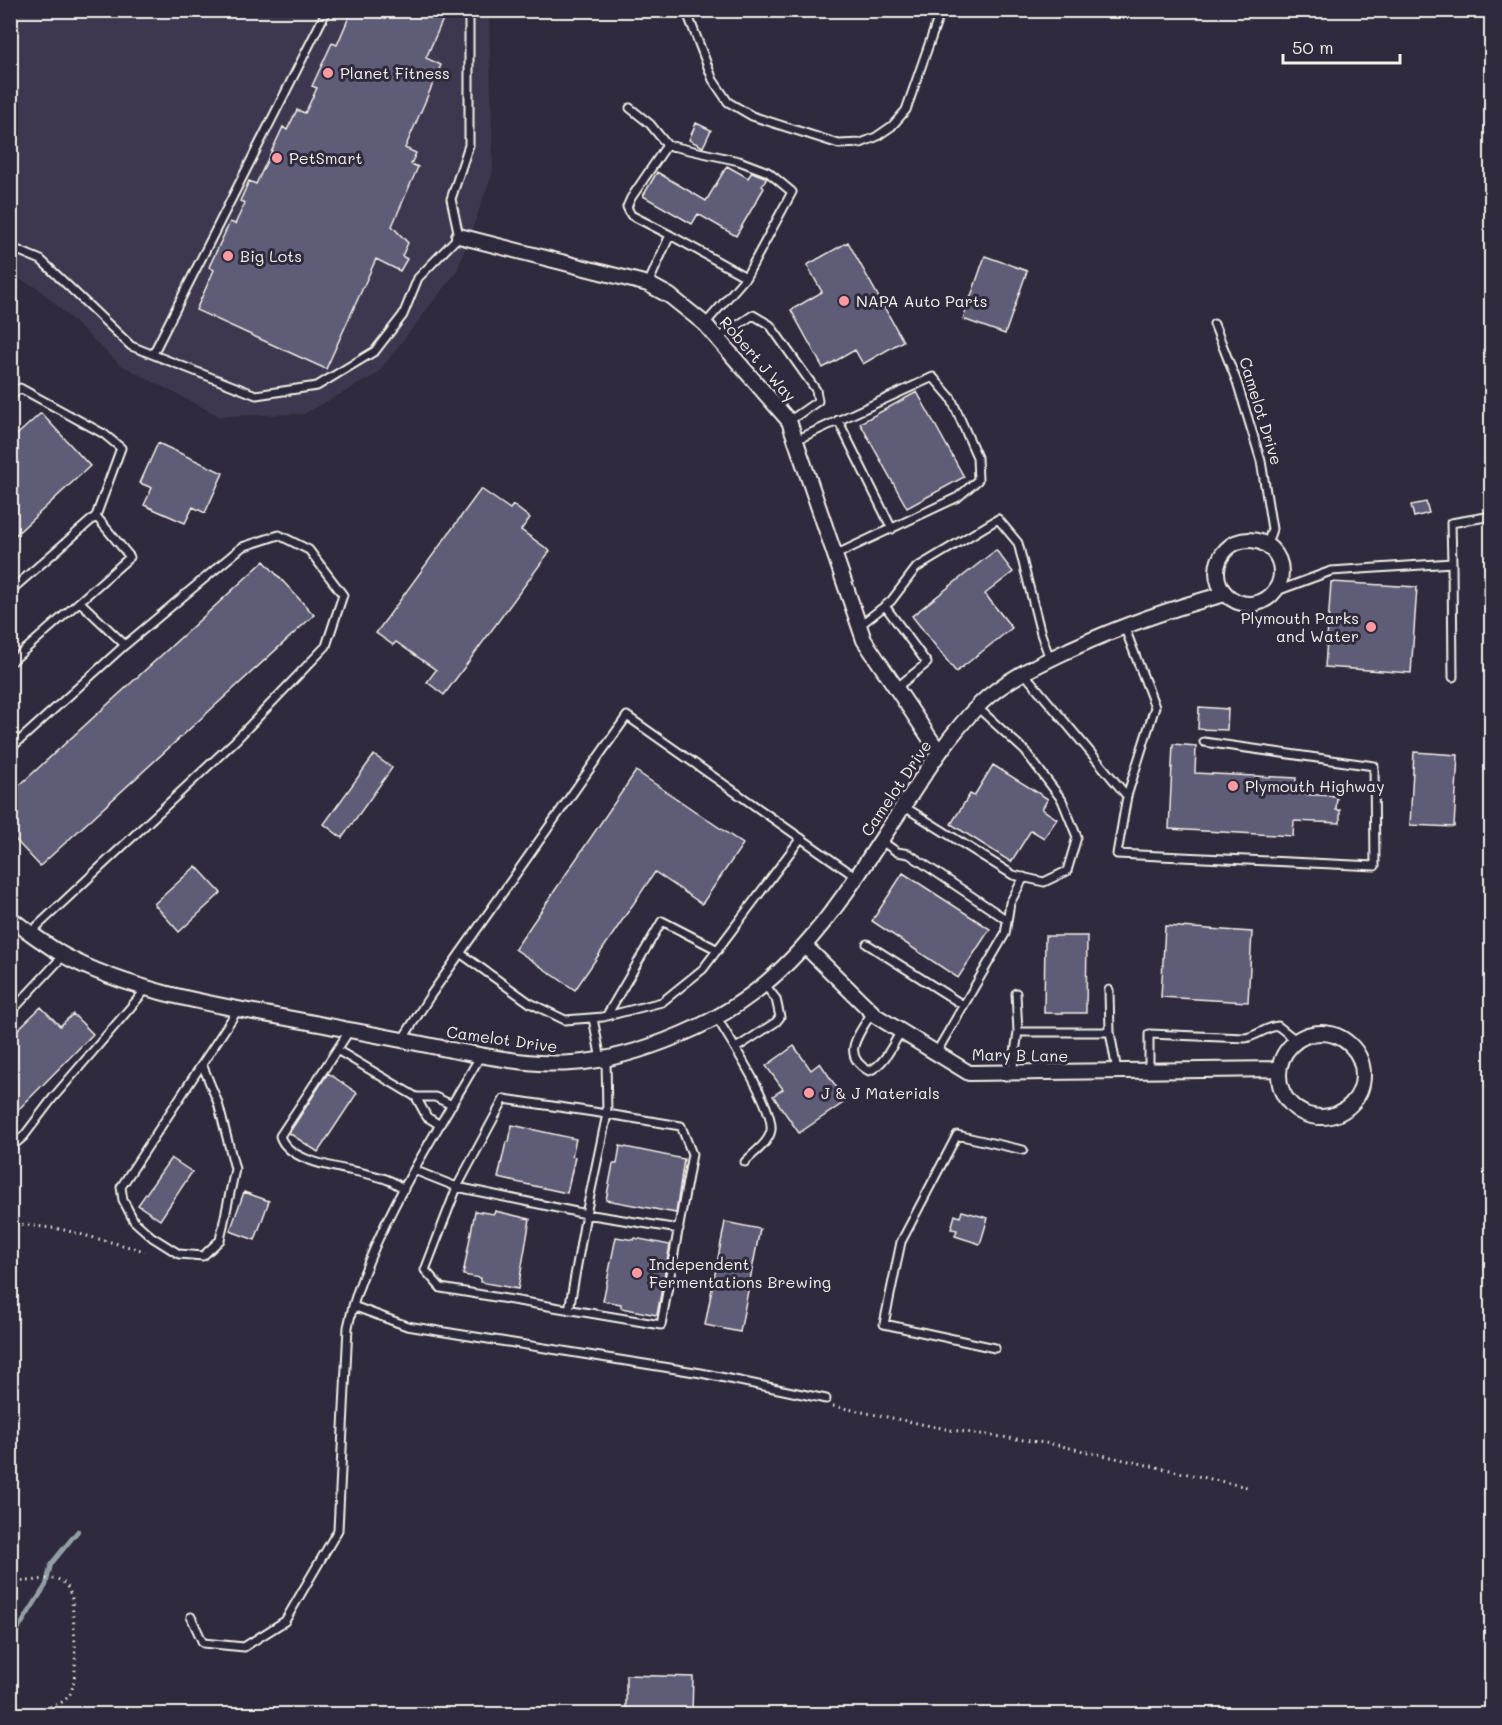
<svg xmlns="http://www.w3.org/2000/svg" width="1502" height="1725" font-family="Mali,sans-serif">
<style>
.built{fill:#3d394f}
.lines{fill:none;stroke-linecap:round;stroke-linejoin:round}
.stream{stroke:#92a0a5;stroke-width:4.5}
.building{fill:#5e5b78;stroke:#f4f1e8;stroke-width:1.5}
.lane-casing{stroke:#f4f1e8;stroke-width:11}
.street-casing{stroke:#f4f1e8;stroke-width:18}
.path{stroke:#f4f1e8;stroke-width:3;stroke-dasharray:1.5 4.5;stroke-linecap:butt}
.lane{stroke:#2f2a3d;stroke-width:7}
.street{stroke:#2f2a3d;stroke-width:14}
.poi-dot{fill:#ff9aa2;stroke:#2f2a3d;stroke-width:2}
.labels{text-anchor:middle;stroke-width:6;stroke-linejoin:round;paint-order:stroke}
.poi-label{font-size:16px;fill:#f4f1e8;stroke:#2f2a3d;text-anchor:start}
.street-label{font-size:16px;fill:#f4f1e8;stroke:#2f2a3d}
</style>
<rect width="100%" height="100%" fill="#2f2a3d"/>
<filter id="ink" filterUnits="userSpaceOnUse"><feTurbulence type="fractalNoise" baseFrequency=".0167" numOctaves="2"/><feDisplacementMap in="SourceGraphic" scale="12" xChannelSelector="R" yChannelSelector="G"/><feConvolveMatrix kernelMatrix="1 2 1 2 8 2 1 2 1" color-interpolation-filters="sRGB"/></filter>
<g filter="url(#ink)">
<path class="built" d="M18,10l471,1 4,161 -36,99 -80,103 -73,40 -85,2 -100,-52 -81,-76 -27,-13 -1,-251z"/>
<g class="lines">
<path class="stream" d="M10,1642l36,-57 5,-21 27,-33"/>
</g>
<path class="building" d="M352,10h95l-21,48 15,7 -36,83 11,5 -5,11 7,3 -26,59 16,17 -6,13 5,3 -7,12 -24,-12 -50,110 -130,-59 18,-40 -5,-3 21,-45 5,2 10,-21 -5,-2 9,-20 7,3 27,-57 4,3 10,-20 8,3 12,-25 -5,-2 20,-43 5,2z
M696,123l15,7 -8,17 -14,-7z
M727,166l21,12 4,-6 15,6 -5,8 2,2 -28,48 -38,-22 -6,10 -49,-28 14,-24 49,29z
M848,242l55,99 -40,23 -8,-14 -32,18 -32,-58 31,-18 -15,-27z
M985,256l42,15 -22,63 -42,-15z
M917,392l47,85 -57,31 -47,-85z
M41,413l49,53 -80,74v-99z
M158,443l65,30 -18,40 -12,-6 -8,16 -41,-18 8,-17 -12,-5z
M481,489l29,20 3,-4 17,13 -9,12 29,21 -106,144 -17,-13 9,-12 -40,-28 -3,3 -17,-12z
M1426,502l3,11 -15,4 -3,-12z
M996,550l17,22 -28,22 27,34 -56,44 -44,-56z
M264,561l50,54 -274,251 -30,-32v-40z
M1331,582l86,5 -6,86 -86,-6z
M1199,707l29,2 -1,21 -29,-1z
M1173,744l23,2 -1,27 101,5 -1,16 42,2 -1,14h4v13l-46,-2 -1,15 -124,-7z
M1414,752l44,3 -4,72 -44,-2z
M374,755l18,13 -50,70 -18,-14z
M993,765l55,34 -6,10 15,10 -13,19 -13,-8 -20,32 -60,-38 19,-30 4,2z
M636,771l107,73 -41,60 -47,-32 -80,118 -60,-41z
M196,866l25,27 -42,39 -25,-28z
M903,873l87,56 -32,49 -86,-57z
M1165,926l87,6 -4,70 -87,-5z
M1045,936h42l-1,77h-42z
M41,1007l19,19 13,-12 20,20 -75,76 -8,-7v-66z
M794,1046l17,24 9,-7 26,38 -47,32 -26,-37 10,-7 -17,-23z
M328,1073l29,20 -39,59 -29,-19z
M512,1125l64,14 -4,17 3,1 -8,36 -69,-15 8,-36h3z
M620,1146l64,13 -8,54 -70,-13 7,-36h4z
M171,1158l21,14 -32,48 -22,-15z
M244,1192l25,9 -14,39 -25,-9z
M475,1211l19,3 1,-3 35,8 -12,70 -38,-7 1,-4 -18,-3z
M962,1211l26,7 -8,26 -25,-8 2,-6 -6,-1 4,-14 5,2z
M725,1222l35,7 -20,103 -35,-7z
M616,1237l18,3 1,-2 35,7 -13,70 -36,-7v-4l-18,-3z
M626,1675l67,2 -1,37h-66z"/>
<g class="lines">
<g class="lane-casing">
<path id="lane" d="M686,10l27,70 15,22 24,14 87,28 22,-1 15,-6 16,-11 14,-16 35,-100
M630,108l20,16 17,21
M670,235l-39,-20 -4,-8 4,-9 36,-53 72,16 29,11 24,20 -46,85 -41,47
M10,247l31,13 90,86 125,49 61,-9 58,-35 28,-36 15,-37 41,-42 -8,-37 18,-54v-135
M648,284l22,-49 76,42
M1214,324l23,58 24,79 11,68 -5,16
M717,339l36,-24 17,10 46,65 2,11 -29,20
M153,354l174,-344
M10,397l10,-9 84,46 17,14 -25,68
M838,420l54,109
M796,440l137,-63 18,21 26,59 1,23 -20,17 -123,58
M1452,563l-1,-40 41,-7
M10,591l86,-75 34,41 -120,106
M1274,592l57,-21 121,-8 1,114
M885,606l42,57 -31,25
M859,626l32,-25 25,-33 82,-49 20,24 23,91 9,25
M1024,673l103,123 28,-89 -31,-81
M10,749l115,-104
M1127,796l-10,58 258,12 -1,-100 -170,-24
M903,806l110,69 31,7 23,-11 10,-34 -15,-37 -37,-49 -48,-44
M880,840l17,12 12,2 98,66
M30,933l205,-192 91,-95 17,-51 -34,-45 -30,-15 -37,12 -117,98 -45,-43
M867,944l96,61
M460,953l70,50 35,17 38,-3 59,-15 41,-33 98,-131
M1109,990l1,42 7,39
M872,1012c-12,22 -33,42 -3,59 16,-7 23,-25 32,-40
M10,1013l54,-58
M607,1015l55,-94 56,29
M593,1018l8,42
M717,1018c13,22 57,89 54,112 -2,13 -18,23 -26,32
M350,1030l-70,106c10,32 81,32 108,44 6,2 11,6 16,9
M1018,1032h92
M402,1040l28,-44 197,-280 229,161
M736,1048l40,-26 4,-5 -4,-18 -11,-14
M337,1050l79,47h19l17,8
M936,1053l69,-119 5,-31 14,-26
M481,1055c-45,78 -103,165 -128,251l54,20 294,47 125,26
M202,1064l16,39 17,66 -15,71 -17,16 -24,-2 -27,-17 -18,-16 -11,-21 -2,-13 118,-179
M1149,1071v-37l96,4c12,-2 21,-11 33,-12l19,15
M1012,1073l6,-41 -2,-39
M416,1097l11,20 13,8
M10,1148l14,-12 28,-37 96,-112
M414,1170l43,17 -32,83 16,18 220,37 31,-171 -11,-28 -74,-12 -1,-55
M569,1310l17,-96 21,-100 -103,-15 -47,88 129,27 93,15
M995,1348l-111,-24 17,-82 56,-107 66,15
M191,1617l12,26 41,4 41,-26 53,-91 10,-203 5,-21"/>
</g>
<g class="street-casing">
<path id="street" d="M459,236l189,48 22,12 35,28 84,97 75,219 75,112
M1217 572a32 32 0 1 1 64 0a32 32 0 1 1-64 0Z
M10,918c17,13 35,26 53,37 78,43 189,55 276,73 37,7 75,14 112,22 40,7 81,16 121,13 39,-2 75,-14 110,-29 114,-47 163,-141 228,-238 21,-32 42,-64 69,-91 25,-25 60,-41 92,-56 50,-23 101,-41 154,-55
M805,946l71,70 93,57 310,-4
M1279 1075a42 42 0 1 1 84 0a42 42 0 1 1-84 0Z"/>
</g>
<path class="path" d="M10,1223l50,6 85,22
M833,1406l118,24 101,14 195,43
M10,1580c5,0 10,2 15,1 23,0 39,-12 47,18 1,22 8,76 -2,95 -9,14 -23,10 -31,20"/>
<use href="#lane" class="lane"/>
<use href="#street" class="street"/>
</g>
</g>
<g class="poi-dot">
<circle cx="328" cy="73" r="6"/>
<circle cx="277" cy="158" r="6"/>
<circle cx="228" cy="256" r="6"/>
<circle cx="844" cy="301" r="6"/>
<circle cx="1371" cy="627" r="6"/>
<circle cx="1233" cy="786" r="6"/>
<circle cx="809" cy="1093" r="6"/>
<circle cx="637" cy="1273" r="6"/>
</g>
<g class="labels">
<g class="poi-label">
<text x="340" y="79">Planet Fitness</text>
<text x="289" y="164">PetSmart</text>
<text x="240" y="262">Big Lots</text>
<text x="856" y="307">NAPA Auto Parts</text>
<text x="1359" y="624" text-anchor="end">Plymouth Parks<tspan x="1359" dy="18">and Water</tspan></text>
<text x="1245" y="792">Plymouth Highway</text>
<text x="821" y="1099">J &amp; J Materials</text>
<text x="649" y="1270">Independent<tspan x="649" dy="18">Fermentations Brewing</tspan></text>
</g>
<g class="street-label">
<text transform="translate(758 359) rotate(49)" y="6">Robert J Way</text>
<text transform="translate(1261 411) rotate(73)" y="6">Camelot Drive</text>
<text transform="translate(896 788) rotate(-56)" y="6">Camelot Drive</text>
<text transform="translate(502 1039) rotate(8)" y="6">Camelot Drive</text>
<text transform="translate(1020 1055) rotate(1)" y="6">Mary B Lane</text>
</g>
</g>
<rect width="1502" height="1725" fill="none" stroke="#2f2a3d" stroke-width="36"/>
<rect x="18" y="18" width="1466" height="1689" fill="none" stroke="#f4f1e8" stroke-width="2" filter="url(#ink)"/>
<path d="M1283 54v9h117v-9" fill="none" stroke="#f4f1e8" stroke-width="3"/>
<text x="1292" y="54" font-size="18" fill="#f4f1e8" stroke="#2f2a3d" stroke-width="4.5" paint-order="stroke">50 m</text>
</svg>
